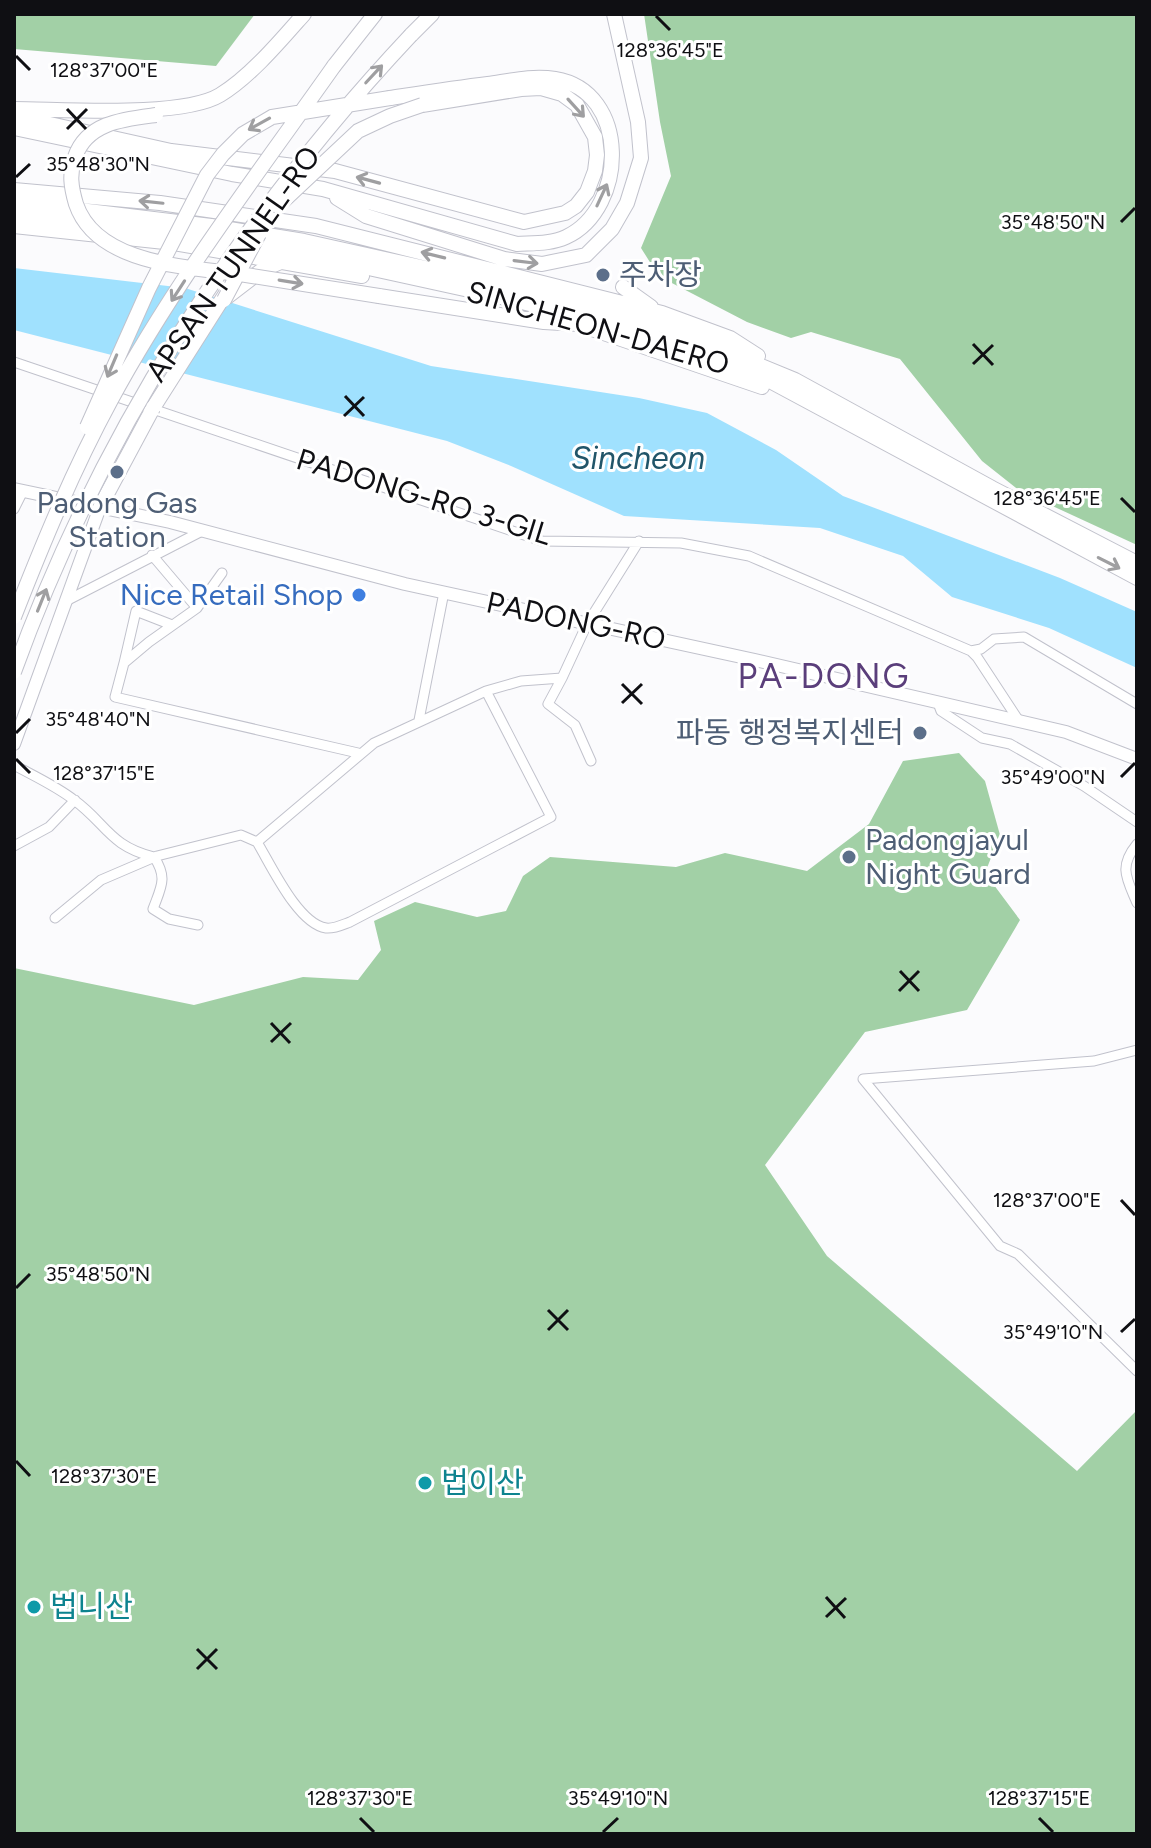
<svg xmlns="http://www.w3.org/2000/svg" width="1151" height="1848" font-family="Figtree,'Noto Sans KR',sans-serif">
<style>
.forest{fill:#a2d0a6}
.water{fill:#a0e1fe}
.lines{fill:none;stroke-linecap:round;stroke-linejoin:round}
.minor-casing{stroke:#c1c2cc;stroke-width:11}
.major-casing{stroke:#c1c2cc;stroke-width:14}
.highway-casing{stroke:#c1c2cc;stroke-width:16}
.minor{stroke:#fff;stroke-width:9}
.major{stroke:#fff;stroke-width:12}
.highway{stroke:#fff;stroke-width:14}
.highway-bridge-casing{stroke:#c1c2cc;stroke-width:16;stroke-linecap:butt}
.highway-bridge{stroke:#fff;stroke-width:14}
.oneway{stroke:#9f9fa1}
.ticks{fill:none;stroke:#0f0f13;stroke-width:3}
.service-dot{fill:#5c6f8a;stroke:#fff;stroke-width:3}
.shop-dot{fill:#3f7fe0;stroke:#fff;stroke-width:3}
.culture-dot{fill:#0f9aa8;stroke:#fff;stroke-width:3}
.labels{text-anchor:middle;stroke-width:6;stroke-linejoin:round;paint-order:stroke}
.street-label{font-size:30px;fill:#0f0f13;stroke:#fff}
.service-label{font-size:30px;fill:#4e5e75;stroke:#fff;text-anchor:start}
.shop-label{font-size:30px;fill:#366cbe;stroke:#fff;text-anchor:end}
.culture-label{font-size:30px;fill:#0d838f;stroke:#fff;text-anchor:start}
.water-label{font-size:32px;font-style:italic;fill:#215569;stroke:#fff}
.quarter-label{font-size:34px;letter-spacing:2px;fill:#5b3f7b;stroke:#fff}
.ticks-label{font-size:20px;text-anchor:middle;fill:#0f0f13;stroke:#fff;stroke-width:6;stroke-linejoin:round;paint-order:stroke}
</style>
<rect width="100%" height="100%" fill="#fbfbfd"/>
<path class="forest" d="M14,14h241l-39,52 -202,-17z
M644,14h493v531l-117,-54 -38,-30 -82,-102 -89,-27 -20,6 -44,-16 -79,-41 -15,-14 -12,-19 30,-72 -11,-54z
M959,753l26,28 15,54 -15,38 35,47 -53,90 -102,22 -100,133 62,91 250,215 60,-61v424h-1123v-866l180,37 109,-28 55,3 23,-30 -7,-29 41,-19 62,15 29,-6 17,-35 27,-19 126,10 49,-14 82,18 62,-47 34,-63z"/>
<path class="water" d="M14,268l171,20 246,78 208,32 68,15 69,37 67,46 217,82 77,34v56l-88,-40 -97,-31 -49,-41 -83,-28 -196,-12 -113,-50 -64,-25 -433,-111z"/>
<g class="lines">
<g class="minor-casing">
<path id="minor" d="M14,362l528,179 139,2 68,13 222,95 6,6 42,64
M14,509l9,-18
M152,555l45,53
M222,573l-25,35 -48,34 -25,21 -9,34 243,56
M66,601l136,-70
M971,651l10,-2 13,-10 30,-2 113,67
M124,663l12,-52 36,14
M562,678l-14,26 27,21 16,36
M938,703l3,8 41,27 28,6 74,42 53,36
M419,720l25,-128
M14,765c20,11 42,21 60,35 32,23 35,46 80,57 14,21 7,30 -1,52l16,10 29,6
M257,842c14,23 41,82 69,86 8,1 16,-3 24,-6l201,-105 -65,-126
M1137,844c-19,23 -10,35 0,59
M14,846l35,-19 26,-27
M55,918l46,-38 56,-24 84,-21 16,7 117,-99 112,-52 35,-10 41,-3 25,-54 52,-83
M1137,1050l-43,11 -231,18 137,167 18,8 119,117"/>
</g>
<g class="major-casing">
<path id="major" d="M14,489l156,33 235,62 350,76 311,72 71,27
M14,744l86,-237"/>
</g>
<g class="highway-casing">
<path id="highway" d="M411,35l21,-21
M334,66l41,-52
M14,109c48,0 168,9 206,-14 30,-18 61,-55 84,-81
M14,116l157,35 164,20 189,51 41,-9 11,-7 11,-14 8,-21 2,-16 -2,-18 -18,-32 -15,-11 -21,-6 -20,1 -99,16
M14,128l218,46 91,15 194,55c16,-1 34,0 49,-7 62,-29 64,-146 -11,-158 -22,-4 -46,2 -67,5 -33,4 -65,9 -98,14
M14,190l146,13 156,23 346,87 68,25 28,18
M337,198l29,18 138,43 38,5 44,-9 26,-26 15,-26 14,-45 -3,-36 -24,-108
M14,202l197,24 93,15 273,61 88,24 130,54 197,108 145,75
M14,214l197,23 89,16 210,46 99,25 80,24 66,25 382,205
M14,226l160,17 188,33
M623,287l28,20
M379,296l165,26 34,2
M227,297l35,-27 21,-9
M589,328l173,59
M153,408l75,-118
M100,507l52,-97"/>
</g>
<use href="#minor" class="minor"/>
<use href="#major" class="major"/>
<use href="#highway" class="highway"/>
<g class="highway-bridge-casing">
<path id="highway-bridge" d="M156,115c-31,4 -69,7 -81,42 -6,17 -4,30 1,47 21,62 116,63 170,71 45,7 89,14 133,21
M278,206l80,-75 32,-15 32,-11
M224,300l35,-66
M152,410l1,-2
M87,427l62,-139 58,-113 16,-21 20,-20 29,-17 118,-19
M14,617c29,-74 59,-147 97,-217 63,-117 146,-225 223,-334
M14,672c85,-236 225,-454 397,-637"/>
</g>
<use href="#highway-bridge" class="highway-bridge"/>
</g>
<defs><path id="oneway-shaft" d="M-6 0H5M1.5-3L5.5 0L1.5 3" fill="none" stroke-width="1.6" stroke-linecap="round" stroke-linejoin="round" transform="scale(2)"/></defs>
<g class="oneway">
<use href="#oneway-shaft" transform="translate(374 74) rotate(-47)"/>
<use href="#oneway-shaft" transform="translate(576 108) rotate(48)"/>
<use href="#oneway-shaft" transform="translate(259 124) rotate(151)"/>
<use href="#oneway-shaft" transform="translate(368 180) rotate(-165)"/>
<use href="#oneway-shaft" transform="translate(602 195) rotate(-65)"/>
<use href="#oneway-shaft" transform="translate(151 202) rotate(-174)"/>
<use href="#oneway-shaft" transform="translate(433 255) rotate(-166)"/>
<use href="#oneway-shaft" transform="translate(526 262) rotate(7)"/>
<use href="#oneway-shaft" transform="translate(291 282) rotate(9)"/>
<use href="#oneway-shaft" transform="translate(178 291) rotate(123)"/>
<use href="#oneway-shaft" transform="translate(112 366) rotate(113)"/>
<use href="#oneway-shaft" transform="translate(1109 563) rotate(27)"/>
<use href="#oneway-shaft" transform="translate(42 600) rotate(-68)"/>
</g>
<path class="ticks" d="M656,16l14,14M16,56l14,14M67,109l19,20M67,129l20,-20M16,177l14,-13M1121,222l14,-14M973,344l20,21M973,364l20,-19M345,396l19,20M344,416l20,-19M1121,498l14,14M622,684l20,20M622,703l20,-19M16,733l14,-14M16,759l14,14M1121,777l14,-14M900,971l19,20M899,991l20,-20M271,1023l19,20M271,1042l20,-19M1121,1200l14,15M16,1288l14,-14M548,1310l20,20M548,1330l20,-20M1121,1332l14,-13M16,1461l14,15M826,1597l19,21M826,1617l20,-19M197,1649l20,20M197,1669l20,-20M360,1818l14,14M1039,1818l14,14M603,1832l15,-14"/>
<g class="service-dot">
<circle cx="603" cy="275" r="8"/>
<circle cx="117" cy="472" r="8"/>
<circle cx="920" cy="733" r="8"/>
<circle cx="849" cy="857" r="8"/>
</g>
<circle class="shop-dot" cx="359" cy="595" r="8"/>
<g class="culture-dot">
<circle cx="425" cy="1483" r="8"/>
<circle cx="34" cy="1607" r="8"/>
</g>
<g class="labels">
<g class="street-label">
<text transform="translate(233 264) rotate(-55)" y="10">APSAN TUNNEL-RO</text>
<text transform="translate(598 328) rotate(16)" y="10">SINCHEON-DAERO</text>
<text transform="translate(424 497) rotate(17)" y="10">PADONG-RO 3-GIL</text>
<text transform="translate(576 621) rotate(12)" y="10">PADONG-RO</text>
</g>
<g class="service-label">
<text x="619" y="285">주차장</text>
<text x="117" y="513" text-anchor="middle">Padong Gas<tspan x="117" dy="34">Station</tspan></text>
<text x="904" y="743" text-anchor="end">파동 행정복지센터</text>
<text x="865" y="850">Padongjayul<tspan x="865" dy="34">Night Guard</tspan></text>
</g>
<g class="shop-label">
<text x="343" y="605">Nice Retail Shop</text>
</g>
<g class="culture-label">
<text x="441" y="1493">법이산</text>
<text x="50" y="1617">법니산</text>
</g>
<g class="water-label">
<text x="638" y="469">Sincheon</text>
</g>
<g class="quarter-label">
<text x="824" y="688">PA-DONG</text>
</g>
</g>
<g class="ticks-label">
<text x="670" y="57">128°36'45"E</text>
<text x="104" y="77">128°37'00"E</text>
<text x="98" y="171">35°48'30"N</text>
<text x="1053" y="229">35°48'50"N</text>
<text x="1047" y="505">128°36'45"E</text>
<text x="98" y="726">35°48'40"N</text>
<text x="104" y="780">128°37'15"E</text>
<text x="1053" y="784">35°49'00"N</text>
<text x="1047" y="1207">128°37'00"E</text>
<text x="98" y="1281">35°48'50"N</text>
<text x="1053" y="1339">35°49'10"N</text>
<text x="104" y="1483">128°37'30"E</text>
<text x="360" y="1805">128°37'30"E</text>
<text x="1039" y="1805">128°37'15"E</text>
<text x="618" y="1805">35°49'10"N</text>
</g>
<rect width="1151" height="1848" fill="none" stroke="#0f0f13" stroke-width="32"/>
</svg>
